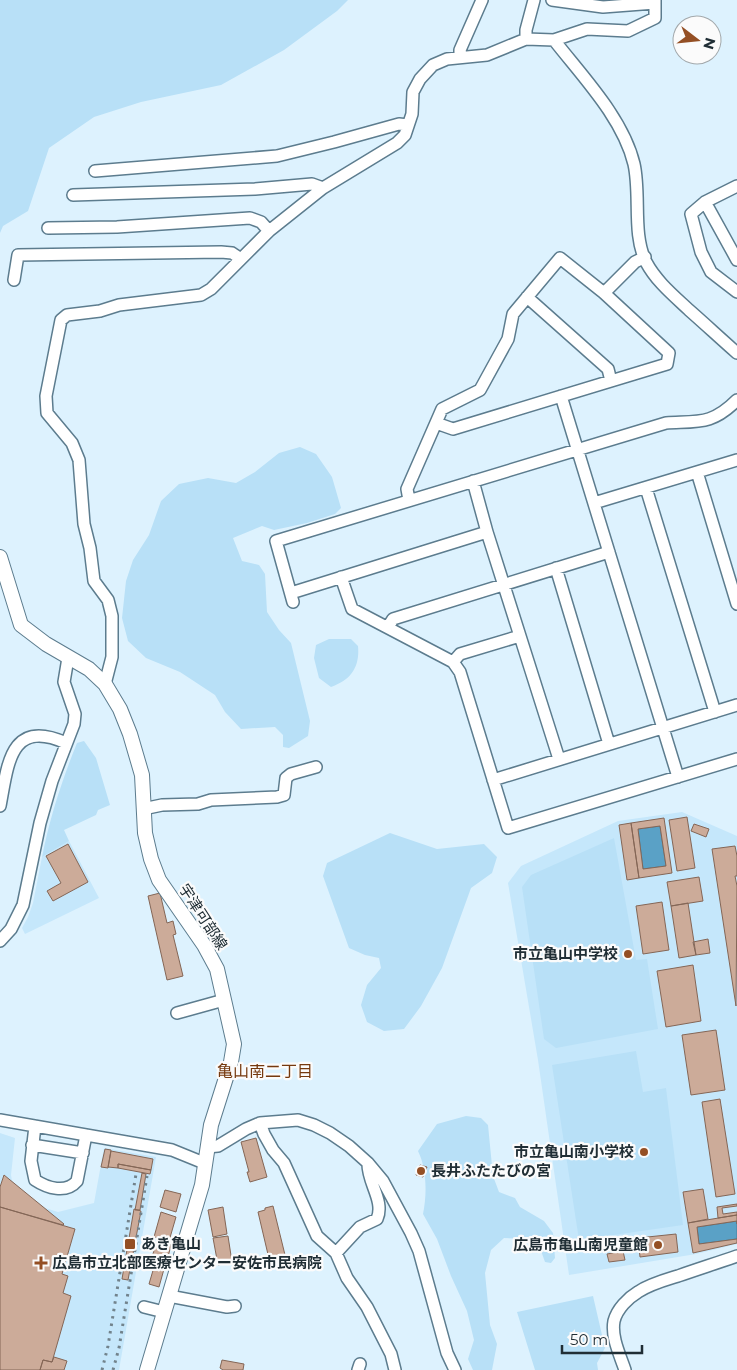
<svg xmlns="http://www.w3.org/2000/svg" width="737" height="1370" font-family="Montserrat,'Noto Sans JP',sans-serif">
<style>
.built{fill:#c5e7fb}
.green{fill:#b8e0f7}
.water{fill:#5aa1c6;stroke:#497e9a}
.building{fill:#ccab99;stroke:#846656;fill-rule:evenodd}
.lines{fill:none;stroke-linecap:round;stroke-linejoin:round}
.minor-casing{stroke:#5c7c8e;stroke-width:14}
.major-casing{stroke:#5c7c8e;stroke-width:16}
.minor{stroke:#fff;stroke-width:11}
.major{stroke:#fff;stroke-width:14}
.rail{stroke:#72838c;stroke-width:3;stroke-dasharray:2.5 5;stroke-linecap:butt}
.poi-dot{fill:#944f24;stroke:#fbfbfb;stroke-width:2}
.labels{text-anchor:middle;stroke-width:4.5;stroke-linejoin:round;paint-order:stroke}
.street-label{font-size:15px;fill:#202e35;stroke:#fbfbfb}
.poi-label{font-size:15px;font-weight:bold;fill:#202e35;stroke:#fbfbfb;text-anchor:end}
.neighbourhood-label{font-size:16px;fill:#75390e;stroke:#fbfbfb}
</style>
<rect width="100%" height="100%" fill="#ddf2fe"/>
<path class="built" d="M682,812l55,24v408l-41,10 -127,21 -31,-215 -30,-177 13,-17 97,-45z
M69,841l30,57 -74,36 -3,-6 6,-11 5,-14 9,-46z
M0,1133l15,5 -4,37 1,6 7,7 26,20 13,4 36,-9 10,-55 52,9 -37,213h-119z"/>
<path class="green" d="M0,0h348l-11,11 -53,39 -63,35 -80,17 -47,15 -45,31 -21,63 -25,15 -3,7z
M300,447l16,7 16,23 9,31 -6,6 -28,9 -33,7 -12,-4 -29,12 9,23 17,4 6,9 2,38 12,18 12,13 19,78 -2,15 -19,12 -6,-1v-12l-8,-8 -34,2 -16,-17 -10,-17 -35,-23 -34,-14 -18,-17 -6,-23 4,-37 7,-21 16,-25 12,-34 18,-17 29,-6 28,5 19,-11 24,-19z
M329,639h22l7,7c2,21 -7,34 -27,41l-12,-9 -5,-20 2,-13z
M84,741l12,17 14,47 -12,5 -2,5 -32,15 5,11 -27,16c8,-40 20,-77 35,-114z
M390,833l47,16 47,-5 13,13 -5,16 -21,15 -29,80 -21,38 -17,23 -20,2 -17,-9 -6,-17 6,-20 14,-17 -2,-10 -14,-3 -16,-7 -26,-72 4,-13z
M614,838l22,122 11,-1 11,70 -102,19 -12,-9 -22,-152 9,-12z
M636,1051l7,41 23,-4 17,137 -104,15 -27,-175z
M466,1116l15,2 7,7 5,51 6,16 16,6 5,9 24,14 9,12 2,25 -4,5 -6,-1 -5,-14 -7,-9 -29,-1 -13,12 -6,23 5,52 7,19 -5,26h-19l-5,-11 6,-19 -7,-29 -16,-35 -14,-37 -14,-25c4,-19 4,-45 -5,-63l19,-27z
M593,1296l12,52 -8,15 1,7h-63l-18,-58z"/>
<path class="water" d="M660,826l6,40 -23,3 -5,-40z
M737,1221v18l-38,5 -2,-17z"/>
<path class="building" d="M687,817l8,51 -18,3 -8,-51z
M664,818l8,55 -33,5 -8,-55zM660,826l6,40 -23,3 -5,-40z
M631,823l8,55 -12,2 -8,-55z
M694,824l15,5 -3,8 -15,-6z
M68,844l20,38 -35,19 -6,-10 14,-8 -15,-27z
M735,846l2,10v20h-2l2,10 -1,120 -24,-157z
M699,877l4,24 -32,5 -4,-24z
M160,893l7,30 6,-2 3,13 -3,1 10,41 -16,4 -19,-84z
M662,902l7,48 -26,4 -7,-48z
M688,903l8,52 -17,3 -8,-52z
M708,939l2,14 -14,2 -3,-13z
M693,965l8,56 -35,6 -9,-56z
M716,1030l9,60 -34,5 -9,-60z
M720,1099l15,95 -19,3 -14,-95z
M256,1138l11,39 -17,5 -3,-10h2l-8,-30z
M105,1149l6,1 -3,18 -7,-1z
M111,1151l42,8 -2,11 -33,-6v4l-10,-1z
M118,1164l33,6 -1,4 -32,-6z
M420,1165l7,2 -4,10 -7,-2z
M142,1173l4,1 -6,36h-5z
M4,1175l60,49 -1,1 -63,-18v-20z
M703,1189l5,30 -20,4 -5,-31z
M165,1190l16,4 -5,18 -16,-5z
M737,1204v2l-15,2 1,6 14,-2v3l-19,3 -1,-11z
M273,1206l13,53 -16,4 -12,-51 7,-2v-2z
M0,1207l75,22 -13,45 6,2 -5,17 8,3 -19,66 -9,-2 -3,10h-40z
M223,1207l4,27 -14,3 -5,-27z
M134,1209l7,2 -13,69 -6,-1z
M161,1212l15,5 -7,24 -15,-4z
M737,1215v9v-3l-40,6 2,17 38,-5v4l-44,10 -5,-30z
M676,1234l2,18 -38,5 -2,-19z
M228,1236l4,26 -14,3 -5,-27z
M157,1241l14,4 -4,16 -15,-4z
M623,1251l2,9 -16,2 -2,-8z
M154,1267l10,2 -5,18 -10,-3z
M54,1357l13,4 -3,9h-24l3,-10 9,2z
M222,1360l22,4 -1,6h-20l-3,-2z"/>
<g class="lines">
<g class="minor-casing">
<path id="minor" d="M552,0l51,7 52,-4
M526,39v-9l8,-30
M554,40c28,36 69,78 80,124 7,31 -2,70 12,98 10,19 27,33 43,48 16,14 32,29 48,43
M460,57v-7l22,-50
M95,171l182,-15 57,-14 65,-18 9,1
M737,186l-32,16 -14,12 10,38 10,20 26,20
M73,195l182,-6 57,-5 11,4
M705,202l32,58
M48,228l69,-1 133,-9 11,4 8,9
M14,280l4,-25 203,-3 11,1 9,6
M604,293l31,-31 10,-5
M527,297l81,72 3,12
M561,396l117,381
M697,472l40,132
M473,481l14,51 72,227
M646,488l69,224
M409,500l-2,-11 35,-80 38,-19 28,-51 5,-25 47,-56 44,35 65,60 -2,11 -214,65 -17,-6
M594,503l143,-43
M556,568l53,176
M341,577l11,32 101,53 7,10 48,156 229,-69
M291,593l196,-61
M293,602l-17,-61 390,-118c33,-2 46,2 71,-23
M388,627l5,-8 216,-67
M453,662l7,-8 60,-18
M105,684l7,-27v-41l-4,-16 -14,-19 -4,-33 -6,-24 -5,-64 -7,-17 -25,-30 -1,-17 15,-76 6,-5 33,-4 19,-6 82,-10 10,-6 58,-58 54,-43 74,-45 8,-8 7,-21 1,-22 7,-13 13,-14 14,-6 40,-4 39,-16 28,1 33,-11 41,2 27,-13v-18
M493,780l244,-75
M0,806c8,-42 10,-88 66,-63
M143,809l19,-4 36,-1 13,-4 66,-3 7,-2 2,-17 5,-4 25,-7
M0,941l11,-12 12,-24 17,-82 12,-42 22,-57 1,-10 -11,-32 4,-24
M177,1013l47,-13
M0,1120l172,30 32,13
M260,1123l4,11 9,16 11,13 33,73 19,17 11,25 20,29 24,47 4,16
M35,1126l-4,35 4,19c12,8 31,14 42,1l9,-46
M32,1145l51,8
M207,1147l11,-1 28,-17 14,-6 38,-3 16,5 16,8 19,13 19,17 15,18 28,52 8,18 28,102 8,17
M336,1253l24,-26 17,-8c8,-18 -10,-37 -9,-56
M169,1296l58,11 8,-1
M144,1307l20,5
M358,1370l2,-6
M625,1370c-5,-15 -14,-33 -11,-49 3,-12 14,-23 24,-29 12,-8 27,-12 40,-16 20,-7 39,-13 59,-20"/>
</g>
<g class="major-casing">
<path id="major" d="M0,557l21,68 25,19 43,25 16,15 15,25 10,25 12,41 3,58 6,26 8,21 45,65 13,24 17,75 -3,18 -20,63 -9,60 -55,185"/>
</g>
<use href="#minor" class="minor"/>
<use href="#major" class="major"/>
<path class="rail" d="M102,1370l6,-24 28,-172
M113,1370l6,-22 28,-172"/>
</g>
<g class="poi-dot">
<circle cx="628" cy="954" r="5"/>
<circle cx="644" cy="1152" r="5"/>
<circle cx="421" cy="1171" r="5"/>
<rect x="124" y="1238" width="12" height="12" rx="2.5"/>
<circle cx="658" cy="1245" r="5"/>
<path d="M38.5 1255.5h5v5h5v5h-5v5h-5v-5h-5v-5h5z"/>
</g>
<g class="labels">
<g class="street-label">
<text transform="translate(203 917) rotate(57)" y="5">宇津可部線</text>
</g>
<g class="poi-label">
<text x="618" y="959">市立亀山中学校</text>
<text x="634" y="1157">市立亀山南小学校</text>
<text x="431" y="1176" text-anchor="start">長井ふたたびの宮</text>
<text x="141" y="1249" text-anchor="start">あき亀山</text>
<text x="648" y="1250">広島市亀山南児童館</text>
<text x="52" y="1268" text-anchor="start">広島市立北部医療センター安佐市民病院</text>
</g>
<g class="neighbourhood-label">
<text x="265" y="1077">亀山南二丁目</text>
</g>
</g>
<g transform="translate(697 40) rotate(106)"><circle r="24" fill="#fbfbfb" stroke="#a3a9ac"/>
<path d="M0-4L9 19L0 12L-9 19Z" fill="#944f24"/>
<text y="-8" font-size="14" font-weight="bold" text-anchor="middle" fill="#202e35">N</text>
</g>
<path d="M562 1345v8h80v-8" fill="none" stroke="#202e35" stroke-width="2.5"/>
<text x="570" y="1345" font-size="15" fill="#202e35" stroke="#fbfbfb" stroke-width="4" paint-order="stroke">50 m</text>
</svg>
